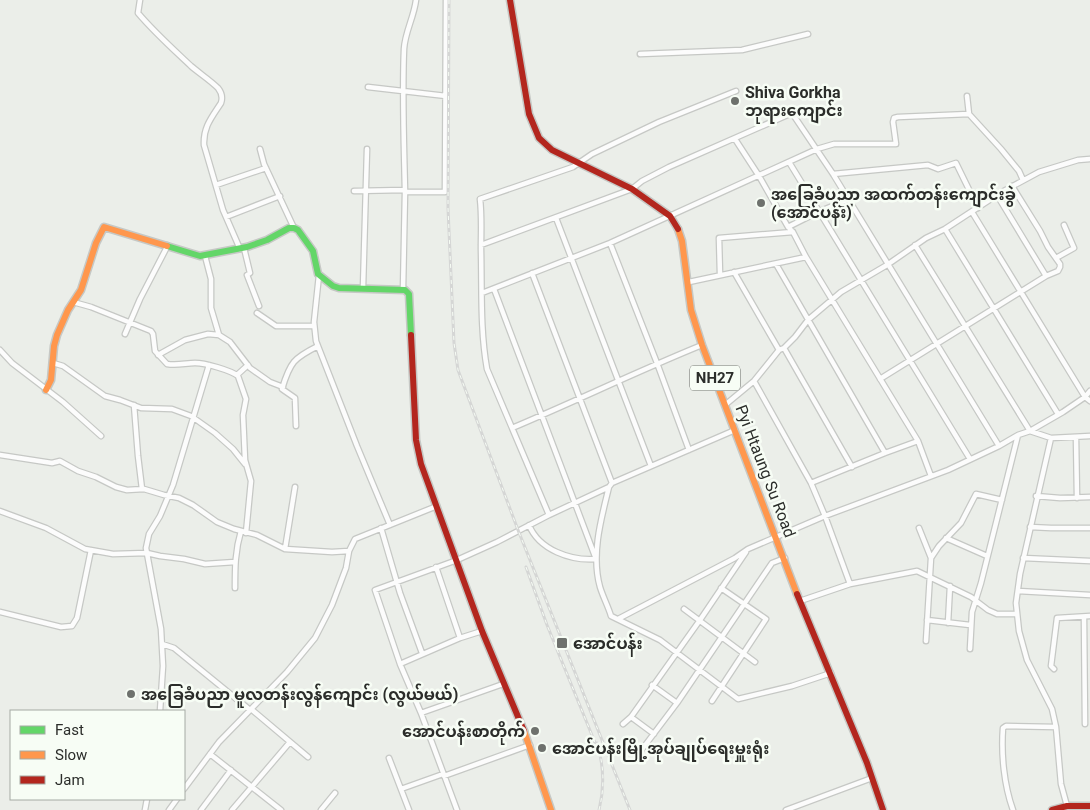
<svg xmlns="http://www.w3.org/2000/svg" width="1090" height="810" font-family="Roboto,'Noto Sans Myanmar',sans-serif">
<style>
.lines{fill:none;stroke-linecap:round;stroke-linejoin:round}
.street-casing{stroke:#c6c8c5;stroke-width:7}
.fast-casing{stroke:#c6c8c5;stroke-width:9}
.slow-casing{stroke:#c6c8c5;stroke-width:9}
.jam-casing{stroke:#c6c8c5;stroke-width:9}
.street{stroke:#fcfcfc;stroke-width:4.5}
.fast{stroke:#63d668;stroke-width:6}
.slow{stroke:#ff974d;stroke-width:6}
.jam{stroke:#b3261e;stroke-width:6}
.rail-casing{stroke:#d5d6d5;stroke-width:3}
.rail{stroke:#f7fdf5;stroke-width:1;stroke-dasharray:4;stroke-linecap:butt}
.poi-dot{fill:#6e716d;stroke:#f7fdf5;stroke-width:2}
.labels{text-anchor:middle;stroke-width:5;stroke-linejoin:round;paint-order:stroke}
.shield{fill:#f7fdf5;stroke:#686b67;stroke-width:1}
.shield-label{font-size:15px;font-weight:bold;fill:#2b2d2a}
.poi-label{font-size:16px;font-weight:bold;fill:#2b2d2a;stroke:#f7fdf5;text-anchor:start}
.street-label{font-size:16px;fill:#2b2d2a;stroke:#f7fdf5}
</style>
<rect width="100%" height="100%" fill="#ebeee9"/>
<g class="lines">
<g class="street-casing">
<path id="street" d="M140,0l-2,13c16,19 35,36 53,53 8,7 19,14 27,22 4,5 5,9 3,15 -9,14 -18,24 -17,42l19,65 17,39
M640,54l102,-4 66,-16
M368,87l78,9
M967,96l2,18 32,35 18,22 4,9
M735,139l24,37 29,51 5,5 13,25 112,184 13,35
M260,149l4,15 30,64
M789,162l181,297
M833,174l95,-9 10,4 18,-6 22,45
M216,185l50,-17
M1012,186l28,45 8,16 12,17v3l-2,4 -12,5
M354,191l51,-1
M405,192c-1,-48 -3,-96 -1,-143 1,-17 10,-32 12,-49
M972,212l113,185 5,4
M226,217l54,-21
M556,218l95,248
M788,227l30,-15 29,-12
M945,229l113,185
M610,243l47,120 32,87
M481,245l151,-56 10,-8 27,-14 123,-54 41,61 166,272
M915,245l115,186 21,7 39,-2
M244,248l6,25 -3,2 12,31
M205,256l6,23v29l8,27
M1056,258l18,-10 -10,-23
M776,264l109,189
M734,272l45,78
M532,273l80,210
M720,274l-1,-36 74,-6
M319,275l-5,47 2,19 41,105 33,79
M689,282l117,-25
M363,288l4,-139
M494,289l102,270c-25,2 -57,-9 -67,-34
M403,290l2,-98h40l1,-192
M482,293l128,-50 207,-94 17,-5h62l-3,-22 1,-4 4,-1 71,-3
M73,302l18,5 60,24 2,3 2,17 12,13c10,2 19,-1 28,-1 10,0 35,7 43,13l8,23 -3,16 2,45 6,21 -5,52
M257,313l19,13h38
M125,334l15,-35 27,-52
M784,348l68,119
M0,350l12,13 51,39 38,34
M158,355l27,-15 23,-6 11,1 11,7 20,26 20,14 13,5
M53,363l10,3 42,30 15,4 21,8 31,1 19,7 24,17 18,16 12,15
M237,375l11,-10
M880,379l166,-103 -49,-81
M754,381l57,102 14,33 25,68
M134,405l4,51 4,33
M725,405l29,-24 25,-31 5,-2 11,-11 13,-17 33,-28 46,-27 39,-27 19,-9 55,-36 39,-21 39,-12 12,-1
M296,426l-1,-28 -13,-9c8,-27 12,-31 36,-43
M512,428c64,-27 126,-57 190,-83
M1076,437l1,61
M1051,438l-31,136 -4,29 3,28 8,29 25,49 4,18 5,57 6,22
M0,455l52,8 8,-2 18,10 18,6 20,10 11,3 17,-1 20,6 15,3 14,7 24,17 17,7 23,6 28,14 47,3 17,-1
M811,483l74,-30 33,-12
M609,487c-8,32 -18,68 -9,100 3,10 8,19 11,29l49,24 78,59 54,-13 39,-13
M1036,496l24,2 30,-1
M0,511l46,17 39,21 28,5 34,-1 13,3 24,3 21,5 30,-2
M549,515l-62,-146c-7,-39 -5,-80 -6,-120 0,-17 1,-33 -1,-50l93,-32 19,-13 67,-32 77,-31
M1030,527l21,1h39
M381,528l19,65 22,60
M919,528l12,30 -5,83
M946,538l41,18
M285,549l10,-62
M931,558l8,-12 22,-23 15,-29 26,6
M1023,558l67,3
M436,567l24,71
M235,588c0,-20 0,-37 6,-57
M1018,591l72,4
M800,601l50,-17 67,-13 54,26 17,13 9,4h20
M684,609l71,53
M0,612l61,15 11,-1 5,-8 14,-68
M1084,617l1,107
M618,619l117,-61 13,-9 77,-33 123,-46 51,-24 19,-11 12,-4 33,-19 22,-15 5,-6
M927,620l43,5
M948,623l2,-37
M162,644l12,4 76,62
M970,649l2,-37 9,-29 37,-148
M400,664l-25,-74 82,-30 40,-18 52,-27 60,-28 3,-4 123,-53
M1054,669l-3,-3 6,-48 33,-2
M652,685l25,18
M712,701l54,-82 -45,-31
M251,709l57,48
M160,711l3,-45 -2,-37 -15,-81 3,-14 11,-18 13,-31 36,-120
M421,713l82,-29
M631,717l23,17
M623,724l8,-7 69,-97 46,-68
M640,752l37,-49 95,-140 13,-5
M210,754l71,56
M389,758l20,52
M444,776l86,-31
M184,789l35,-47 68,-70 28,-34 17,-33 14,-37 3,-17 6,-12 82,-33
M401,789l42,-15
M145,810l2,-11
M169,810l8,-11
M201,810l30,-40
M232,810l58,-68
M321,810l14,-17
M457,810l-36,-97 -21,-49 60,-26 22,-7
M786,810l86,-32
M1013,810c-9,-25 -12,-56 -10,-82l3,-2 50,1"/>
</g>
<g class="fast-casing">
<path id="fast" d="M167,246l33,10 47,-9 20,-7 22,-12h5l4,2 15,21 5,23 15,12 6,2 66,2 4,4 2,41"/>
</g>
<g class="slow-casing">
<path id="slow" d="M678,229l4,12 9,69 11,35 95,249
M46,390l5,-10 3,-34 3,-11 11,-25 13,-20 15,-47 8,-16 63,19
M524,731l27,79"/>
</g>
<g class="jam-casing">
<path id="jam" d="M510,0l19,114 10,24 13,12 80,39 38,27 8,13
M411,335l5,105 5,24 61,167 42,100
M797,594l70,169 16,47
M1052,810l15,-4h23"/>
</g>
<use href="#street" class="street"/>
<use href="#fast" class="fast"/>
<use href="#slow" class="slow"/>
<use href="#jam" class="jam"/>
<g class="rail-casing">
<path id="rail" d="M449,0l-1,208 6,135 4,27 60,160 112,280
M526,567l21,58 51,125
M597,743c7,23 8,43 2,67"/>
</g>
<use href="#rail" class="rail"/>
</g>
<g class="poi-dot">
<circle cx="735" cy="101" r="5"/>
<circle cx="761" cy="203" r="5"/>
<rect x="556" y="637" width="12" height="12" rx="2.5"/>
<circle cx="131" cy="694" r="5"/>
<circle cx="535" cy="731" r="5"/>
<circle cx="542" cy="748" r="5"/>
</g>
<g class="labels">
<rect class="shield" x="690" y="365.5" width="50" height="25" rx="4"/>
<g class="shield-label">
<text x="715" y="383">NH27</text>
</g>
<g class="poi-label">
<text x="745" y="98">Shiva Gorkha<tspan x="745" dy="18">ဘုရားကျောင်း</tspan></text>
<text x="771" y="200">အခြေခံပညာ အထက်တန်းကျောင်းခွဲ<tspan x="771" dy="18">(အောင်ပန်း)</tspan></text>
<text x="573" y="649">အောင်ပန်း</text>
<text x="141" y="700">အခြေခံပညာ မူလတန်းလွန်ကျောင်း (လွယ်မယ်)</text>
<text x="525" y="737" text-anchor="end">အောင်ပန်းစာတိုက်</text>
<text x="552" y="754">အောင်ပန်းမြို့အုပ်ချုပ်ရေးမှူးရုံး</text>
</g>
<g class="street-label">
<text transform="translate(766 471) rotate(69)" y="6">Pyi Htaung Su Road</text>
</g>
</g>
<rect x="10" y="710" width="175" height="90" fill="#f7fdf5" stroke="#a5aaa4"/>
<rect x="20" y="726" width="25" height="8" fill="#63d668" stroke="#a5aaa4"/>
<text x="55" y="735" font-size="15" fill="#2b2d2a">Fast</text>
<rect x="20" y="751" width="25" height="8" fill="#ff974d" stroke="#a5aaa4"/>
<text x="55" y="760" font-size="15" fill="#2b2d2a">Slow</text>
<rect x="20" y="776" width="25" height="8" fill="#b3261e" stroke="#a5aaa4"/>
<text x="55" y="785" font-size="15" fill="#2b2d2a">Jam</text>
</svg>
